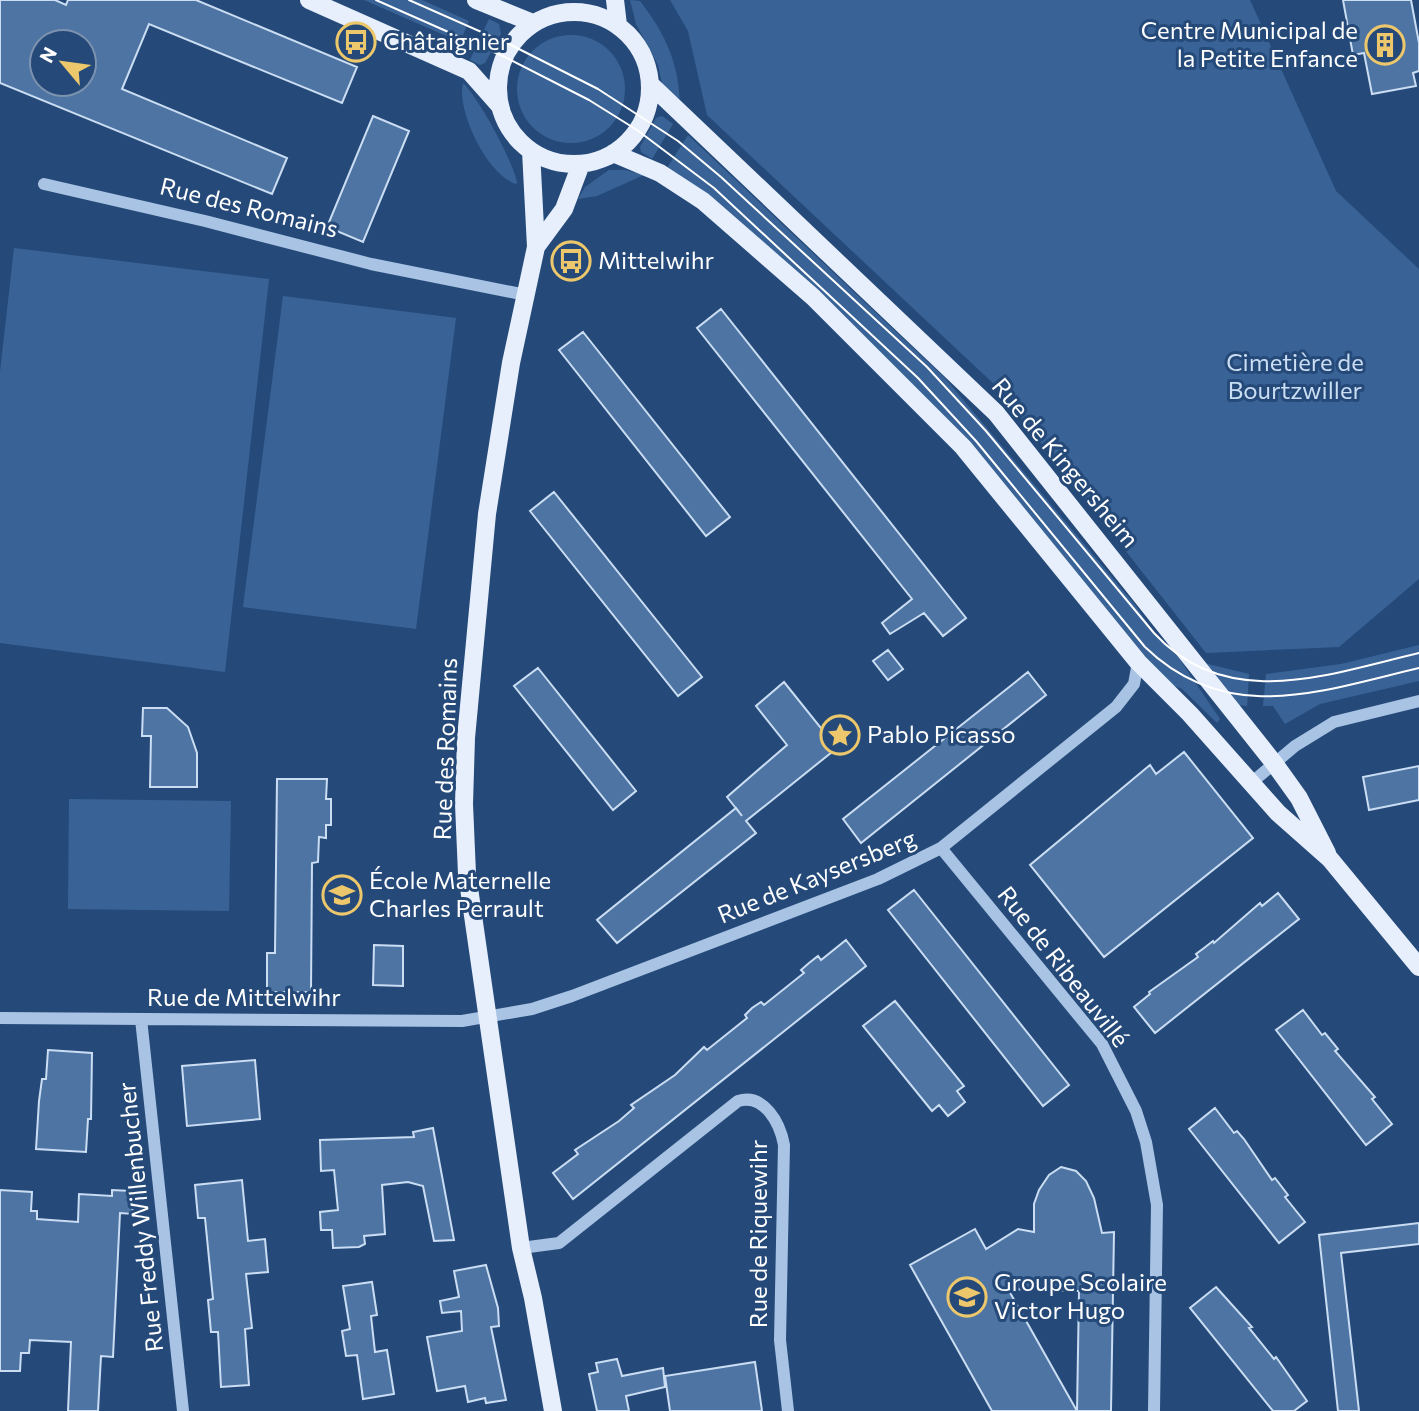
<svg xmlns="http://www.w3.org/2000/svg" width="1419" height="1411" font-family="Commissioner,sans-serif">
<style>
.green{fill:#396396}
.building{fill:#4d74a2;stroke:#caddf3;stroke-width:2;fill-rule:evenodd}
.lines{fill:none;stroke-linecap:round;stroke-linejoin:round}
.minor{stroke:#a8c3e3;stroke-width:12}
.major{stroke:#e7effc;stroke-width:18}
.tram{stroke:#fff;stroke-width:2}
.labels{text-anchor:middle;stroke-width:6;stroke-linejoin:round;paint-order:stroke}
.poi-label{font-size:24px;fill:#fff;stroke:#254a79;text-anchor:start}
.street-label{font-size:24px;fill:#fff;stroke:#254a79}
.park-label{font-size:24px;fill:#caddf3;stroke:#254a79}
</style>
<rect width="100%" height="100%" fill="#254a79"/>
<path class="green" d="M364,0h58l47,21 -9,21z
M630,0l10,1c27,35 40,65 40,109l-17,-22 -5,-23 -22,-41z
M670,0h580l86,191 83,78v310l-80,68 -133,6 -210,-267 -289,-271 -19,-84z
M489,19l10,5 2,10 -16,29 -5,2 -10,-5z
M517 89a54 54 0 1 1 108 0a54 54 0 1 1-108 0Z
M463,83c14,12 53,83 54,101 -28,-6 -61,-73 -54,-101z
M662,116l11,8 -21,35 -11,-7 -1,-5 16,-29z
M688,135l257,243 191,228 18,27 24,24 42,62 -3,4 -35,-34 -21,-9 -243,-290 -74,-72 -177,-150z
M609,170h16l19,5 -47,21 -19,3 7,-12z
M14,248l255,31 -44,393 -225,-29v-271z
M283,296l173,22 -40,311 -173,-22z
M1419,645v36l-99,23 -35,20 -12,-18h-10l3,-32 75,-10z
M1200,662l49,12 -2,32 -15,-2z
M69,799l162,2 -2,110 -161,-2z"/>
<path class="building" d="M0,0h55l11,5 2,-5h128l161,67 -15,36 -193,-79 -27,65 165,69 -15,36 -272,-111zM42,42h42v42h-42z
M1343,0h68l8,43v28l-6,2 3,13 -44,8 -8,-41 -11,2z
M373,116l36,15 -46,111 -36,-15z
M721,309l245,309 -23,18 -19,-23 -34,21 -8,-11 30,-24 -215,-271z
M583,332l147,185 -24,19 -147,-186z
M554,492l148,185 -24,19 -148,-185z
M888,650l15,19 -15,11 -15,-19z
M538,668l98,123 -23,19 -99,-124z
M1028,672l18,23 -185,148 -18,-24z
M784,682l53,66 -91,73 10,12 -139,110 -20,-23 139,-112 6,8 -15,-19 60,-52 -31,-39z
M143,708h24l21,19 9,26v34h-47l1,-51h-9z
M1184,752l69,86 -149,119 -74,-92 120,-100 6,9z
M1419,766v34l-50,10 -6,-33z
M277,779h50l-1,20h5v26h-5v13l-7,-1 -1,25 -6,1 -1,129h-44v-39h8z
M914,890l155,195 -26,21 -155,-196z
M1278,893l21,26 -144,114 -21,-26 16,-13 -1,-2 49,-35 -2,-3 8,-6 9,-7 1,2 46,-40 2,3z
M846,940l20,26 -293,233 -20,-26 25,-19 -3,-4 44,-29 15,-13 -3,-3 44,-30 29,-28 3,3 40,-32 -2,-3 7,-7 9,-6 3,3 40,-32 -3,-3 8,-7 9,-7 3,4z
M374,945l29,1v40l-30,-1z
M895,1001l69,85 -7,5 8,11 -17,14 -9,-11 -7,6 -69,-85z
M1303,1010l19,25 3,-2 13,16 -3,2 40,46 -3,2 20,25 -26,21 -90,-115z
M48,1050l44,3 -1,66h-3l-2,33 -50,-3 3,-48 3,-22h4z
M255,1060l5,59 -73,7 -5,-60z
M1215,1108l19,25 3,-2 7,8 28,41 3,-2 13,17 -3,2 20,25 -26,21 -90,-114z
M433,1128l21,112 -20,1 -11,-55 -15,-4 -26,3 3,49 -21,2 1,8 -6,3 -26,1 -1,-18h-11l-1,-18 18,-2 -4,-40 -13,1 -1,-31 94,-3 -1,-5z
M1061,1167l15,4 10,10 8,17 8,35 12,-1 -3,179h-119l-82,-146 65,-36 11,20 32,-20 16,3v-28l5,-14 10,-15zM1008,1289l71,2 -2,120z
M242,1180l6,61 17,-2 3,33 -22,2 6,54 -7,1 4,56 -28,2 -3,-55h-7l-3,-32 5,-1 -8,-81h-7l-3,-33z
M0,1190l32,2 -1,19h6v8l41,3 1,-28 33,2v-6l19,1 2,23 -13,-1 -7,144 -12,-1 -3,55h-30l3,-69 -41,-2 -1,13h-8l-1,18h-20z
M1419,1223v21l-78,9 18,158h-21l-19,-176z
M486,1265l12,43 1,18 -8,1 15,73 -20,3 -1,-5 -17,4 -3,-16 -28,5 -10,-54 35,-6 -1,-20 -19,2 -2,-12 19,-4 -5,-26z
M372,1282l5,33 -6,1 4,36 12,-2 7,44 -31,5 -6,-44 -11,1 -4,-25 8,-2 -7,-43z
M1216,1287l36,40 -3,1 25,31 2,-2 31,44 -13,10h-21l-83,-103z
M617,1359l5,17 41,-8 2,19 -39,9 3,15h-32l-8,-37 9,-2 -2,-9z
M755,1362l7,49h-92l-5,-35z"/>
<g class="lines">
<path class="minor" d="M44,184l161,37 166,43 155,31
M1251,783l44,-37 39,-24 85,-21
M941,848l161,196 34,67 10,31 11,63 -3,206
M0,1018l462,3 70,-12 40,-13 306,-117 63,-31 175,-141 18,-23 4,-22
M141,1019l42,392
M521,1248l38,-5 179,-142c26,-8 42,22 46,44l-4,195 8,71"/>
<path class="major" d="M309,0l160,71 31,35
M476,0l57,23
M615,0l3,25
M498 88a76 76 0 1 1 152 0a76 76 0 1 1-152 0Z
M650,84l346,329 278,350 25,35 28,55
M531,151l5,96 -25,116 -24,151 -21,224 -2,66 3,70 54,374 12,50 20,113
M613,153l47,20 43,28 110,96 150,150 175,215 52,52 88,99 52,46 89,108
M536,247l28,-38 17,-45"/>
<path class="tram" d="M376,0l129,57 84,43 48,30 77,58 204,190 58,63 169,206c83,80 176,44 274,21
M409,0l102,45 87,44 80,52 43,36 206,190 59,64 168,202c73,80 175,41 265,20"/>
</g>
<defs>
<g id="bus-ring" transform="scale(2.0125)"><circle r="9.5" fill="#254a79" stroke="#edc76c" stroke-width="1.5"/><path d="M-5-6H5V4H4V6H2V4H-2V6H-4V4H-5ZM-3.5-4V0h7V-4ZM-3.5 1.2v1.5H-2V1.2ZM2 1.2v1.5H3.5V1.2Z" fill="#edc76c"/></g>
<g id="building-ring" transform="scale(2.0125)"><circle r="9.5" fill="#254a79" stroke="#edc76c" stroke-width="1.5"/><path d="M-4-6H4V6H1V3H-1V6H-4ZM-2.5-4.3h1.7v1.8h-1.7ZM.8-4.3h1.7v1.8H.8ZM-2.5-1h1.7V.8h-1.7ZM.8-1h1.7V.8H.8Z" fill="#edc76c"/></g>
<g id="sight-ring" transform="scale(2.0125)"><circle r="9.5" fill="#254a79" stroke="#edc76c" stroke-width="1.5"/><path d="M0-6L1.8-2.2L6-1.7L2.9 1.2L3.7 5.4L0 3.3L-3.7 5.4L-2.9 1.2L-6-1.7L-1.8-2.2Z" fill="#edc76c"/></g>
<g id="school-ring" transform="scale(2.0125)"><circle r="9.5" fill="#254a79" stroke="#edc76c" stroke-width="1.5"/><path d="M0-5L7-2L0 1L-7-2ZM-4 1L0 2.5L4 1V4Q0 6-4 4Z" fill="#edc76c"/></g>
</defs>
<g fill-rule="evenodd">
<use href="#bus-ring" x="356" y="42"/>
<use href="#building-ring" x="1385" y="45"/>
<use href="#bus-ring" x="571" y="261"/>
<use href="#sight-ring" x="840" y="735"/>
<use href="#school-ring" x="342" y="895"/>
<use href="#school-ring" x="967" y="1297"/>
</g>
<g class="labels">
<g class="poi-label">
<text x="1358" y="39" text-anchor="end">Centre Municipal de<tspan x="1358" dy="28">la Petite Enfance</tspan></text>
<text x="383" y="50">Châtaignier</text>
<text x="598" y="269">Mittelwihr</text>
<text x="867" y="743">Pablo Picasso</text>
<text x="369" y="889">École Maternelle<tspan x="369" dy="28">Charles Perrault</tspan></text>
<text x="994" y="1291">Groupe Scolaire<tspan x="994" dy="28">Victor Hugo</tspan></text>
</g>
<g class="street-label">
<text transform="translate(249 208) rotate(14)" y="8">Rue des Romains</text>
<text transform="translate(1065 463) rotate(50)" y="8">Rue de Kingersheim</text>
<text transform="translate(446 749) rotate(-88)" y="8">Rue des Romains</text>
<text transform="translate(817 877) rotate(-22)" y="8">Rue de Kaysersberg</text>
<text transform="translate(1063 967) rotate(52)" y="8">Rue de Ribeauvillé</text>
<text x="244" y="1006">Rue de Mittelwihr</text>
<text transform="translate(141 1217) rotate(-96)" y="8">Rue Freddy Willenbucher</text>
<text transform="translate(759 1234) rotate(-90)" y="8">Rue de Riquewihr</text>
</g>
<g class="park-label">
<text x="1295" y="371">Cimetière de<tspan x="1295" dy="28">Bourtzwiller</tspan></text>
</g>
</g>
<g transform="translate(63 63) rotate(299)"><circle r="33" fill="#254a79" stroke="#7c92af" stroke-width="2"/>
<path d="M0-5L12 26L0 18L-12 26Z" fill="#edc76c"/>
<text y="-10" font-size="19" font-weight="bold" text-anchor="middle" fill="#ffffff">N</text>
</g>
</svg>
